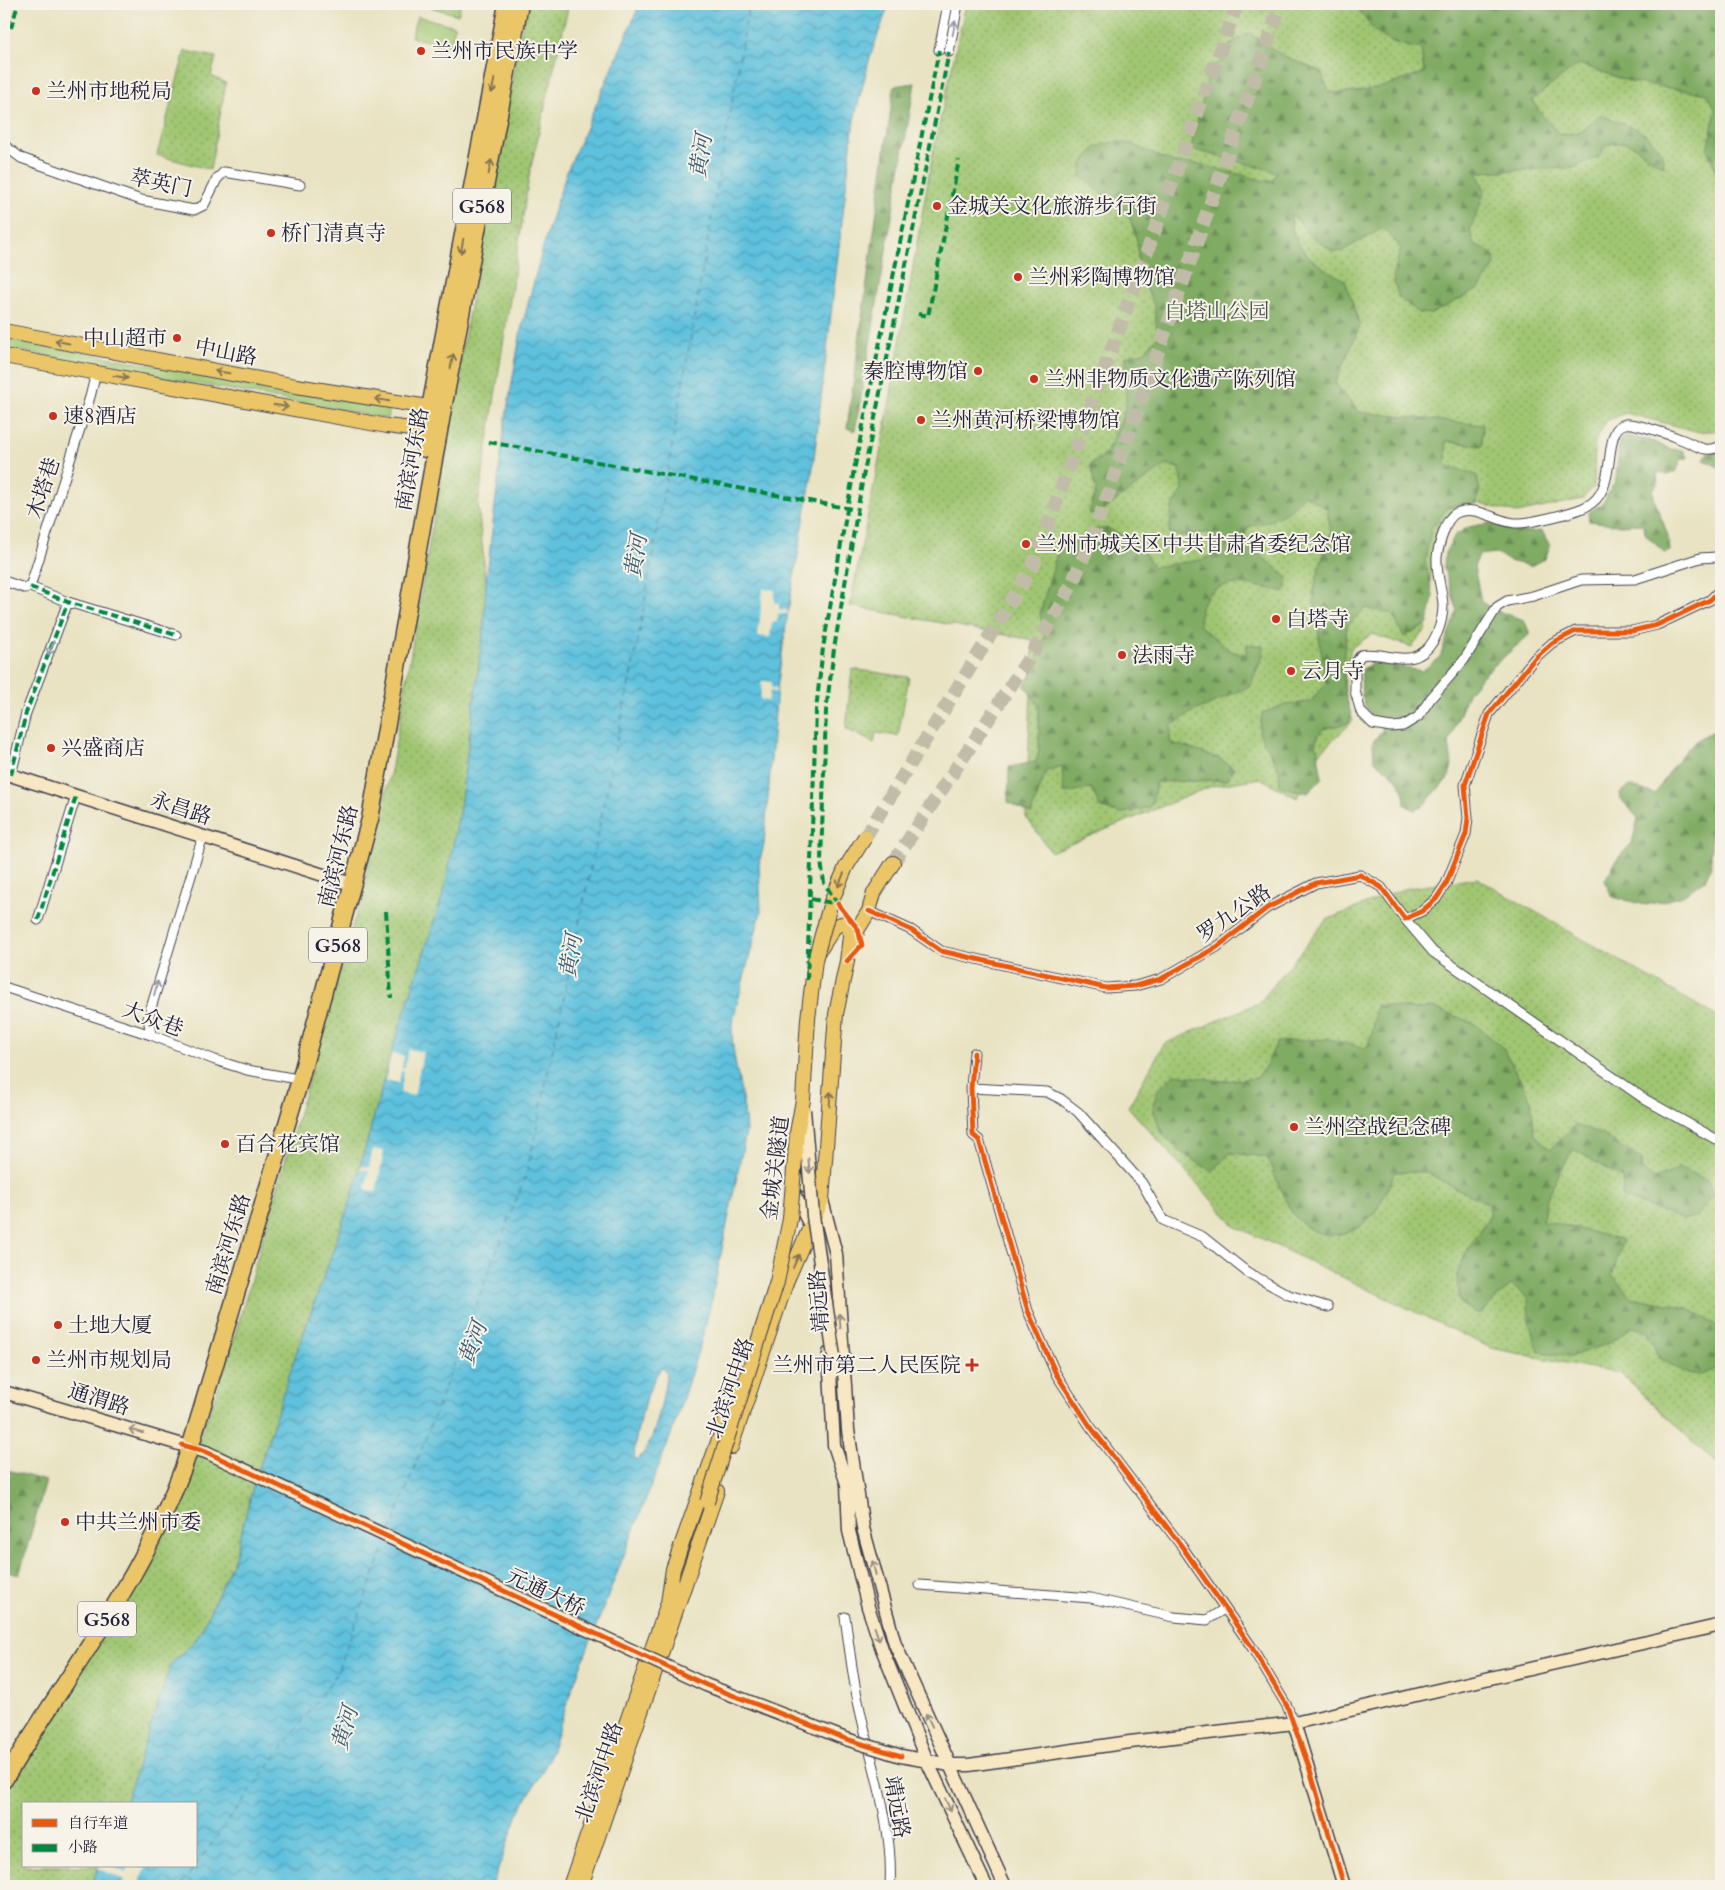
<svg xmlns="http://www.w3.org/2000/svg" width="1725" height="1890" font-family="Cardo,'Noto Serif SC',serif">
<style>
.grass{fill:url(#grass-dots);stroke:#617456}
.forest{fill:url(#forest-firs);stroke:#516650}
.garden{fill:#a0c672;stroke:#617456}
.water{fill:url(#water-waves);stroke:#40728c;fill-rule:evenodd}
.pier{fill:#e9e3c3}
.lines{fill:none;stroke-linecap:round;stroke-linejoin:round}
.ferry{stroke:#375a74;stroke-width:1;stroke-dasharray:6 5;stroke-linecap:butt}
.primary-tunnel{stroke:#c1bca8;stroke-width:14;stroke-dasharray:14 7;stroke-linecap:butt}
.street-casing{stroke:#403f4f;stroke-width:11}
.secondary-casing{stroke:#403f4f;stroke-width:15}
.primary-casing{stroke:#403f4f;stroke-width:16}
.highway-casing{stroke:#403f4f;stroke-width:19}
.street{stroke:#fff;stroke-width:9}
.secondary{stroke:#f7e8c3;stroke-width:12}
.primary{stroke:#ebc669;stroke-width:14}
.highway{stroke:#ebc669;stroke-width:16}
.secondary-bridge-casing{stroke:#403f4f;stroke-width:15;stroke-linecap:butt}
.primary-bridge-casing{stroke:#403f4f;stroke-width:16;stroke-linecap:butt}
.secondary-bridge{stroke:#f7e8c3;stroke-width:12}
.primary-bridge{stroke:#ebc669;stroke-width:14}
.quiet{stroke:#00873e;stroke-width:4;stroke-dasharray:8 4;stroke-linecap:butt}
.cycleway-casing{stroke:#f7f3e8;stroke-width:8}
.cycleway{stroke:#e8590c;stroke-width:5}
.oneway{stroke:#9c9ca7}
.oneway2{stroke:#867452}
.oneway3{stroke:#978f86}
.poi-dot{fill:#c8321e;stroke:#f7f3e8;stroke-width:2}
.labels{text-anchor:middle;stroke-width:4;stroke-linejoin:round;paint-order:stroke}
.shield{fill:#f7f3e8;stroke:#62616f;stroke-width:1}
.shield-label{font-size:20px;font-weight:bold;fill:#22223b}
.poi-label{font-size:21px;fill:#22223b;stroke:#f7f3e8;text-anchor:start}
.street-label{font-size:21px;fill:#22223b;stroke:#f7f3e8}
.park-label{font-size:21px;fill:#48534c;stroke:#f7f3e8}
.water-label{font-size:22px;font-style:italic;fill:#375a74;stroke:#f7f3e8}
</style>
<defs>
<pattern id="grass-dots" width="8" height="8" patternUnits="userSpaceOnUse" patternTransform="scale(1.25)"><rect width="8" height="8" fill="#a0c672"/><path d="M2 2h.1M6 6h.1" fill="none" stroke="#82a05f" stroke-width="1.8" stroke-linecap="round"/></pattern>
<pattern id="forest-firs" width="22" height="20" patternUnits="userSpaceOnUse" patternTransform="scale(1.25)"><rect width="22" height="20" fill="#80ab64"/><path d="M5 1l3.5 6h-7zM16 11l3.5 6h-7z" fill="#688b54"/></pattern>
<pattern id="water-waves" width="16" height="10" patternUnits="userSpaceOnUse" patternTransform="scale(1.25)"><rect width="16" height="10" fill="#5ec1dd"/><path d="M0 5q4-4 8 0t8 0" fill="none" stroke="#4d9cb4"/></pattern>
</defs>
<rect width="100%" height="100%" fill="#f7f3e8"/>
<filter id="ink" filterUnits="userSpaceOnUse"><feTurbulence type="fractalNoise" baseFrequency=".02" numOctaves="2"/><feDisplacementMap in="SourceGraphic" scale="10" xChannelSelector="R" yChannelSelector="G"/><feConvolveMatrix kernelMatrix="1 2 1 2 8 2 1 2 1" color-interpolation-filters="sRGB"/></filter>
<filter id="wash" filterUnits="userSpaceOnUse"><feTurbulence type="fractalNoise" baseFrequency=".0096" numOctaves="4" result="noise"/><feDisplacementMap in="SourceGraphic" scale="20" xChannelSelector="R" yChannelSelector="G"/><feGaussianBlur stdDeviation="1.12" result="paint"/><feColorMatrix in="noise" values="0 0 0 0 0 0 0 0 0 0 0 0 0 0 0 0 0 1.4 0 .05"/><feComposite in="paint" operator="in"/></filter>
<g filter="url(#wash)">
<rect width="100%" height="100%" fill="#e9e3c3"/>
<path class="grass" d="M526,4h43l-39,167 -52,334 8,77 -2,44 -24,182 -15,80 -54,166 -39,143 -57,160 -42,130 -18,70 -35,76 -7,10 -22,21 -46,140h-101v62h75l-8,20h-87v-93l129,-206 39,-72 21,-50 7,-27 33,-96 127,-441 32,-135 65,-389z
M966,4h755v426l-22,2 -73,-19 -20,8 -11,21 -1,45 -12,12 -65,14 -40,-10 -26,9 -12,12 -4,13 -5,43v25l-5,26 -13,16 -40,-13 -21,14c-8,34 -9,39 2,73l-41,39 -15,38 -37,-20 -48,8 -161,66 -25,-35 7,-177 -183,-34 34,-172 48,-277z
M185,51l31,6 -5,19 15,7 -16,87 -53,-15z
M852,669l57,8 -11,59 -22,-3 -2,10 -28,-14z
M1477,878l244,141v449l-100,-94 -130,-26 -256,-122 -107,-119 36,-63 96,-42 66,-82 77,-31z"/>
<path class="forest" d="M1355,4h366v178l-14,-32 9,-39 -8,-17 -77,-12 -52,-18 -47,36 9,14 19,21 21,-3 19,-17c27,10 61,18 64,51 -15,-5 -25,-20 -37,-23 -5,-1 -14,1 -20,1l-9,13 -26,11 -95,4 8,19 -15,40 4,14 8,2 12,9 1,9 -16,24 -48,25 -13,-1 -20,-17 -5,-20 8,-28 -18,-20 -41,23h-10l-25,-18 -8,-12 -8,-6c-1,34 27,51 54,65l15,46 -25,57 24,29 124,13 -1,21 -36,-5v24l30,10 4,14 -4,15 -28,3 -17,22 -6,32 8,35 -5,28 -24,13 -12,-23 -27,-6 -18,18 -3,28 -1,34 8,26 -2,9 -27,6 -6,12 6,38 -14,14 -28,-7 -1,-17 -20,-36 3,-20 23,-8 25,-3 16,-19 -13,-88 7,-31 11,-31 -4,-24 -22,-14c-20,21 -29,25 -57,32l-5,14 45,37 -3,14c-25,-5 -67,-19 -82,10 -3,6 -3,17 -4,23l32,26 15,4 1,-11 16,2v9l-13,31 -58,26 -21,14 -1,16 48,16 16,10 -8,12 -70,2 -3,18 -4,7 -29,7 -20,-7 -9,-19 -27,5 -2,-27 -16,5 -15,43 -23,-12 1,-35 27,-5 3,-12v-44l-15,-21 8,-11 13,-39 -5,-21 17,-61 38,-23 13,-2 31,16 14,23 48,-7 14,-6 1,-8 -8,-14 -26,4 -13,-3 3,-25 11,-18 -4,-22 -13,-3 -70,50 -7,-2 7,-22 -6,-26 16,-11 15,-33 5,-17v-48l18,-4 14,-15 -4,-32 -15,-33 -2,-32 -9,-27 -47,-36 1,-13 14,-17 20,-6 15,3 43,19 25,1 66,17 8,-1 4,-8 -86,-23c5,-28 15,-53 18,-82l12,-5 9,-18 19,-11 31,21 41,18 8,20c33,4 65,-9 95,-19l-3,-24c-40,-8 -44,-11 -66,-45z
M915,83l-60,348 -8,-3 47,-342z
M1625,436l24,4 21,9 13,1 5,8 -7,2 -5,11 -8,4 -11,-3 1,11 -5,7c2,23 16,35 17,61l-5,2 -19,-18 -3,-11 -24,1 -30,-4 -1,-8 15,-10 13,-24 3,-38z
M1721,451v17l-17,-8 3,-6z
M1490,523l35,9 17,-1 8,15 -5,13 -15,7 -21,-5 -12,-8 -18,2 -5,12 7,34 14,9 29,10 6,14 -50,44 -12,15 -19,49 3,23 -3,12 -27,30 -7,3 -10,-5c0,-22 -13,-33 -31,-44l-1,-19 10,-13c-21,-25 -23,-27 -21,-60l19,-9 19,7 22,4 18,-14 17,-47 -13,-42 1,-15 10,-18 14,-8z
M1721,730v57l-10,27v53l-6,13 -25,17 -34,8 -34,-8 -7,-17 13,-22 14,-15 6,-25 -17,-19 -1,-6 10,-7 25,8c18,-26 32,-58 66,-64z
M1376,1005l40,4 18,-1 41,16 29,25 27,52 4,34 15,14 25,-24 27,9 40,26v10l13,9 25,-11 27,12 7,14 -17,22 -13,4 -62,-23 1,-19 -50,-29 -24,43 -7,28 81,20 -11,35 19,22 57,11 33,21v37l-20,9 -15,-2 -27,-15 -12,-27 -15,-4 -25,17 -36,12 -32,-4 -10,-30 -1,-23 -17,-14 -32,29 -19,-11 -3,-28 8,-21 25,-38v-11l-65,-33h-30c-14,32 -24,61 -64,63 -12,0 -28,-8 -36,-19 -9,-10 -22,-45 -28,-59l-37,-4 -18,19 -34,-22 -18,-19 -7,-24 4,-16 17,-17 48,7 35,-3 10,-14 10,-22 51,-3 39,9 5,-14z
M4,1469l42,12 -27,94 -15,-4z"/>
<path class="garden" d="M420,4h41l-3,11z
M417,16l38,10 -5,21 -39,-10z
M4,338l386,71 -2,10 -384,-71z"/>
<path class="water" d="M640,4h249l-19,53 -16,63 -42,355 -24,136 -11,78 -13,155 -5,20 2,48 -29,112c-1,37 13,71 14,108l-35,171 -10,39 -29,90 -101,259 -23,70 -30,53 -26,72h-401l8,-20h97v-62h-71l46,-140 22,-21 7,-10 35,-76 18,-70 42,-130 57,-160 39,-143 54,-166 15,-80 24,-182 2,-44 18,-153 17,-99 27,-101 19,-58zM662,1368l5,5c-3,18 -13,82 -32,87 -4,-15 14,-82 27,-92z"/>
<path class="pier" d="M763,589l12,1 -1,13h5v6l9,2 -1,3 -9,-1 -1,9h-5l-2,15 -12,-1z
M762,681l10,1 -1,6 6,1 -1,3 -6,-1 -2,10 -8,-2z
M409,1049l14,3 -9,44 -14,-3 4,-22h-3l-2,12 -14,-3 6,-26 13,2 -2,12 2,1z
M373,1149l11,2 -8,41 -11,-2 4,-19 -9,-2 1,-3 8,1z
M99,1866h11l16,7 4,-7 16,1 -8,19h-16l3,-6 -27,-12z"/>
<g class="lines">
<path class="ferry" d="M390,1532l138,-363 110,-529 111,-636
M196,1865l140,-190 50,-132
M139,1883l42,3 14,-20
M140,1883l3,3"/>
</g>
</g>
<g filter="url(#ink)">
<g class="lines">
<path class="primary-tunnel" d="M865,837l168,-271 204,-562
M893,863l142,-214 36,-63 24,-56 186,-526"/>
<g class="street-casing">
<path id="street" d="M939,50l9,-46
M949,52l9,-48
M4,145l17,13 120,42 53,10 10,-5 13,-26 7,-7 76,13
M1721,446c-16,8 -23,0 -38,-6 -10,-4 -49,-18 -58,-16 -25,5 -4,68 -40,83 -12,6 -57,17 -70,16 -19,-1 -38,-19 -59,-10 -7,4 -10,11 -12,18 -3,8 -6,18 -7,26 -1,17 5,32 6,48 0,17 -8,42 -24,50 -17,9 -39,-4 -58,0l-5,7 -1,8v21l6,21 12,12 18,3 12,-1 15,-9 13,-19 33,-38 33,-53 10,-6 26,-5 48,-16 54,-1 65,-21 16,-1 5,3
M4,581l20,7 6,-1 60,-190 6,-24
M30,587l38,15 108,33
M11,775l15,-62 42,-111
M869,911l42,19 30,21 165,37 29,-2 26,-7 56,-32 50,-39 49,-25 44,-8 21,12 24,32 17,-8 14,-12 10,-15 20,-50 2,-16 -3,-33 24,-71 46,-56 17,-15 24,-12h56l25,-6 53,-25 11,-11
M1405,919l28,33 213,148 75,42
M38,920l38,-124
M4,987l147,48 64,25 32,10 45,8
M151,1035l-3,-17 55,-182
M974,1053l-3,35 2,47 6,5 49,171 28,63 34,52 93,122 68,98 36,60 7,17
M971,1088l76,4 14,7 17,13 64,71 21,37 40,17 44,35 42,23 39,12
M920,1585l171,13 83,19 33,3 17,-11
M845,1617c4,28 7,56 13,84 12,58 36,125 32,185"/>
</g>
<g class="secondary-casing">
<path id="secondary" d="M4,773l341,109
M796,1177l26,23 14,54 12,176 15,98 32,116 110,242
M794,1194l17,33 2,7
M829,1353l5,92 13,39 2,47 19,76 14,42 45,112 59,125
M4,1392l202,60
M1294,1723l50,163
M901,1756l49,9h19l161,-23 164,-19 427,-98"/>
</g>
<g class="primary-casing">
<path id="primary" d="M4,331l292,55 145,23
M4,356l383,70 49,6
M853,944l5,-15 11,-18 5,-18 19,-30
M731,1447l56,-167 35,-80 14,-186 11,-53 3,-25 -1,-10 -4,-3 -10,3 -14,22
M668,1603l5,-34 56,-158
M570,1886l101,-292
M581,1886l136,-395"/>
</g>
<g class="highway-casing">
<path id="highway" d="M425,449l5,-41 77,-404
M4,1780c65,-109 147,-211 186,-332l110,-368 70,-261 73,-410 77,-405"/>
</g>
<use href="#street" class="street"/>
<use href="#secondary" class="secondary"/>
<use href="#primary" class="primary"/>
<use href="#highway" class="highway"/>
<g class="secondary-bridge-casing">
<path id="secondary-bridge" d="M804,1110l9,106 23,154
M206,1452l500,233 140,54 55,17"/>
</g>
<g class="primary-bridge-casing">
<path id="primary-bridge" d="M707,1502l70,-220 13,-63 7,-86 6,-33 5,-81 7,-59 16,-58 15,-35 19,-30"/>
</g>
<use href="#secondary-bridge" class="secondary-bridge"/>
<use href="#primary-bridge" class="primary-bridge"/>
<path class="quiet" d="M11,28l7,-24
M918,314l10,2 31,-156
M489,442l363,67
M30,587l38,15 108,33
M11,775l15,-62 42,-111
M811,899l27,5
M838,904l-14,-21 -3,-22 5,-150 8,-62 29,-172 86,-425
M386,911l5,87
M38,920l38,-124
M807,980l9,-270 7,-62 30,-173 86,-425"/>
<g class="cycleway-casing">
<path id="cycleway" d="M838,904l20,25 4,16 -15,16
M869,911l42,19 30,21 165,37 29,-2 26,-7 56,-32 50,-39 49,-25 44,-8 21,12 24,32 17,-8 14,-12 10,-15 20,-50 2,-16 -3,-33 24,-71 46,-56 17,-15 24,-12h56l25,-6 53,-25 11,-11
M974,1053l-3,35 2,47 6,5 49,171 28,63 34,52 93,122 68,98 36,60 23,64 34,116
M182,1445l24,7 500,233 140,54 55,17"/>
</g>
<use href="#cycleway" class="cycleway"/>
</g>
<defs><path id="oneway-shaft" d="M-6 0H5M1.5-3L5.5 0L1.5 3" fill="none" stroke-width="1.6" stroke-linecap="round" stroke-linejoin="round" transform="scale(1.25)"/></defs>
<g class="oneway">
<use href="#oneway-shaft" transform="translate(954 28) rotate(-79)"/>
<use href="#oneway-shaft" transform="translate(51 648) rotate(111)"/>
<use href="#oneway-shaft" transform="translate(156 988) rotate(-75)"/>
</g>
<g class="oneway2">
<use href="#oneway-shaft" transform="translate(493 86) rotate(101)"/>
<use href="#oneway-shaft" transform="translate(490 167) rotate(-79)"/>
<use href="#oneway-shaft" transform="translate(462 246) rotate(101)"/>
<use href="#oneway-shaft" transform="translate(62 342) rotate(-169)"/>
<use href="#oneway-shaft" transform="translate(452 361) rotate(-79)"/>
<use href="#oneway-shaft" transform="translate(222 372) rotate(-170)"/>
<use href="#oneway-shaft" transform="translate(121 377) rotate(10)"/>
<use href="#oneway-shaft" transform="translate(382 400) rotate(-171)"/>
<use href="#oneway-shaft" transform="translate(281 406) rotate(10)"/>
<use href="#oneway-shaft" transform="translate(841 880) rotate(113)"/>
<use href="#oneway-shaft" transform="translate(830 1099) rotate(-86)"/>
<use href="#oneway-shaft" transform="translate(796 1261) rotate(-66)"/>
</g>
<g class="oneway3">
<use href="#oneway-shaft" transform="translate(809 1166) rotate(85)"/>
<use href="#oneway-shaft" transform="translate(840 1321) rotate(-94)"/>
<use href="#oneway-shaft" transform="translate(136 1431) rotate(-163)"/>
<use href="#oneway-shaft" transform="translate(874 1568) rotate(-104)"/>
<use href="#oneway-shaft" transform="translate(877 1634) rotate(71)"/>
<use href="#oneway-shaft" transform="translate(929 1720) rotate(-115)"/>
<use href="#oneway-shaft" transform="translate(948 1805) rotate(65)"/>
</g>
</g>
<g class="poi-dot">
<circle cx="421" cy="51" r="5"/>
<circle cx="36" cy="91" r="5"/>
<circle cx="937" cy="206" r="5"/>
<circle cx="271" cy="233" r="5"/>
<circle cx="1018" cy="277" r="5"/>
<circle cx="177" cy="338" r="5"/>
<circle cx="978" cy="371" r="5"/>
<circle cx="1034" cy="379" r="5"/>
<circle cx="53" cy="416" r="5"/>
<circle cx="921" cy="420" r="5"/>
<circle cx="1026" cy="544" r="5"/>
<circle cx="1276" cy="619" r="5"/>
<circle cx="1122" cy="655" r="5"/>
<circle cx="1291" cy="671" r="5"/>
<circle cx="51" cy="748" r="5"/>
<circle cx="1294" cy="1127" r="5"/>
<circle cx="225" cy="1144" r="5"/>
<circle cx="58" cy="1325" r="5"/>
<circle cx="36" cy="1360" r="5"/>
<path d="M969.5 1357.5h5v5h5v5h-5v5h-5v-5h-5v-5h5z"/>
<circle cx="65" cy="1522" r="5"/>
</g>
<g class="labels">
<g class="shield">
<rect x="453" y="188.5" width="58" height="35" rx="4"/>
<rect x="309" y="927.5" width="58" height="35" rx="4"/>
<rect x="78" y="1601.5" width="58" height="35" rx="4"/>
</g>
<g class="shield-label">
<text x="482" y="213">G568</text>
<text x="338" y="952">G568</text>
<text x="107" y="1626">G568</text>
</g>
<g class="poi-label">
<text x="431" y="58">兰州市民族中学</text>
<text x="46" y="98">兰州市地税局</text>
<text x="947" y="213">金城关文化旅游步行街</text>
<text x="281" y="240">桥门清真寺</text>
<text x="1028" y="284">兰州彩陶博物馆</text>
<text x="167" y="345" text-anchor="end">中山超市</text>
<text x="968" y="378" text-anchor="end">秦腔博物馆</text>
<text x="1044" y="386">兰州非物质文化遗产陈列馆</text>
<text x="63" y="423">速8酒店</text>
<text x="931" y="427">兰州黄河桥梁博物馆</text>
<text x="1036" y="551">兰州市城关区中共甘肃省委纪念馆</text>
<text x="1286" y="626">白塔寺</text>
<text x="1132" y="662">法雨寺</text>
<text x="1301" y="678">云月寺</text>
<text x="61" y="755">兴盛商店</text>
<text x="1304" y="1134">兰州空战纪念碑</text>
<text x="235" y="1151">百合花宾馆</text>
<text x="68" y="1332">土地大厦</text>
<text x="46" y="1367">兰州市规划局</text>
<text x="961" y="1372" text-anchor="end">兰州市第二人民医院</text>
<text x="75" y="1529">中共兰州市委</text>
</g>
<g class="street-label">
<text transform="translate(161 183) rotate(12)" y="7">萃英门</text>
<text transform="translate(226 352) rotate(11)" y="7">中山路</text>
<text transform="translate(412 459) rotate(-80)" y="7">南滨河东路</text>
<text transform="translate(43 488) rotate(-72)" y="7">木塔巷</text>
<text transform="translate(181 808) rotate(18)" y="7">永昌路</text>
<text transform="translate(338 856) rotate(-76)" y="7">南滨河东路</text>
<text transform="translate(1234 913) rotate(-35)" y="7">罗九公路</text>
<text transform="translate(153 1019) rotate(20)" y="7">大众巷</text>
<text transform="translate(775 1168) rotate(-83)" y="7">金城关隧道</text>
<text transform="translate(228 1244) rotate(-73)" y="7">南滨河东路</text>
<text transform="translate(819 1301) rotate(-94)" y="7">靖远路</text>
<text transform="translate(730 1388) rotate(-71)" y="7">北滨河中路</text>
<text transform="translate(99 1399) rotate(17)" y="7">通渭路</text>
<text transform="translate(546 1592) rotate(25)" y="7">元通大桥</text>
<text transform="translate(599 1772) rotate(-71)" y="7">北滨河中路</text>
<text transform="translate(897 1807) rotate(80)" y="7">靖远路</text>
</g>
<g class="park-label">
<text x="1217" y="318">白塔山公园</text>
</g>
<g class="water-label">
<text transform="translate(700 156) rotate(-81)" y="8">黄河</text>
<text transform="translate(635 556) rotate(-81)" y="8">黄河</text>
<text transform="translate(570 956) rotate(-81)" y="8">黄河</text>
<text transform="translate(472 1343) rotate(-70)" y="8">黄河</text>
<text transform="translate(344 1728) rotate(-74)" y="8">黄河</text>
</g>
</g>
<rect width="1725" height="1890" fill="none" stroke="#f7f3e8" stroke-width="20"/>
<rect x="22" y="1802" width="175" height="65" fill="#f7f3e8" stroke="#a29fa3"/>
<rect x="32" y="1819" width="25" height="8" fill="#e8590c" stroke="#a29fa3"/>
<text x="68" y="1828" font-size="15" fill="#22223b">自行车道</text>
<rect x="32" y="1844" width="25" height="8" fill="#00873e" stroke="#a29fa3"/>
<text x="68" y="1852" font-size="15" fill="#22223b">小路</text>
</svg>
